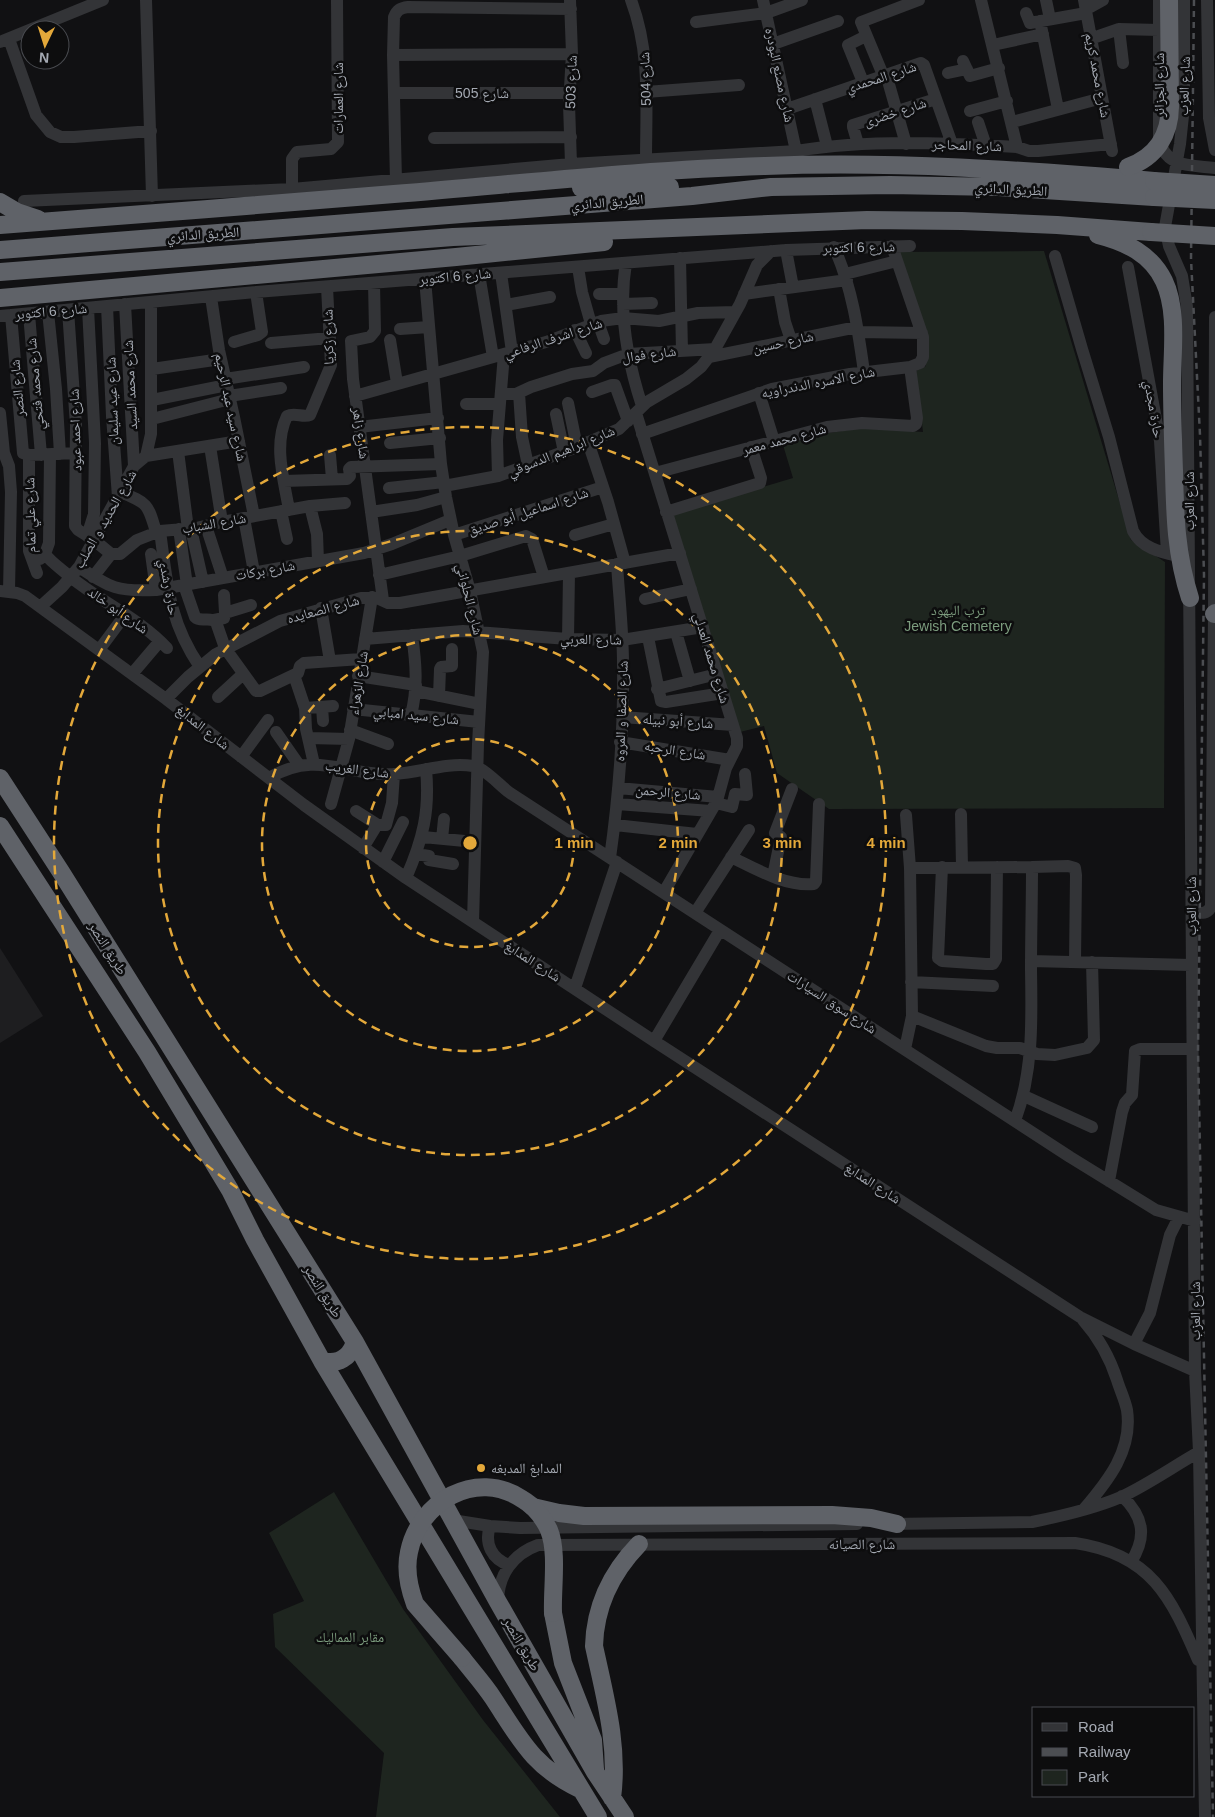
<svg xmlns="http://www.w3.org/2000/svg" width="1215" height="1817" font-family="Arial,'Noto Naskh Arabic',sans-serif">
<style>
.built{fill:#1e1e20}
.green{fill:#1e251f}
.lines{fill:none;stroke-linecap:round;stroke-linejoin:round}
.minor{stroke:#333437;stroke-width:12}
.highway{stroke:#5f6268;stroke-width:18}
.rail{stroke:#4c4e52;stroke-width:2.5;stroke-dasharray:6 5;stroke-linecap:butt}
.highway-bridge{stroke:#5f6268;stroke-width:18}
.ring{fill:none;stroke:#e3a83a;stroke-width:2.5;stroke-dasharray:9 6}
.poi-dot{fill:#e3a83a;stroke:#0d0d0e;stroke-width:2}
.labels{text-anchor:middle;stroke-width:5;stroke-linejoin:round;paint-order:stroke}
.street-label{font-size:14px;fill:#a4a9b2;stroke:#0d0d0e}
.park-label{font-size:14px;fill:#7c9c7e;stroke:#0d0d0e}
.poi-label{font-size:14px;fill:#a4a9b2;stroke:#0d0d0e;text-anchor:start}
.centre{fill:#e3a83a;stroke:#0d0d0e;stroke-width:2.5}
.ring-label{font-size:15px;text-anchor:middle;font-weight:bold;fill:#e3a83a;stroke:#0d0d0e;stroke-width:5;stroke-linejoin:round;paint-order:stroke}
</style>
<rect width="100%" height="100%" fill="#111113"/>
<path class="built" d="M0,948l43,68 -43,27z"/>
<path class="green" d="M1044,251l87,289 34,22 -1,246 -335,1 -52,-36 -13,-47 -24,6 -67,-218 120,-36 -10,-33 46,-12 33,-5 61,4 -7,-61 10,-5 -2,-32 -25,-82z
M334,1492l69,117 80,111 77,97h-184l8,-64 -109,-106 -2,-33 31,-13 -35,-68z"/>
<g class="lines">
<path class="minor" d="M146,0l6,196
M570,0l2,54 -3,50 2,60
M631,0c20,53 15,105 15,161
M763,0l33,151
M1046,0l4,19
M1084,0l28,151
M1159,0v136c4,32 31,29 56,32
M1184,0v106l-4,38 -15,83 4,19 13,30 5,31 8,1064 4,81 6,365
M1207,0l2,118 6,32
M1085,10l18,-10
M1026,13l4,10 56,-10
M1040,21l18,88
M696,22l70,-9 36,-13
M1119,29l4,34
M9,39l27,76 14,17 11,5h13l77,-6
M1090,39l29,-10 40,1
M0,42l103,-42
M773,44l65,-23
M993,45l50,-11
M393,55l179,-1
M963,61l7,15 29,-8
M948,73l19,-4
M886,74l20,70
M883,75l-22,-53 58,-22
M863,82l-15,-37 18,-9
M646,92l93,-7
M394,93h176
M815,99l12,47
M787,109l134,-46 3,2 28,79
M970,111l37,-10
M978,122l8,24
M1012,122l90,-24
M434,138l137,-1
M858,144l-5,-17v-2l83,-26
M1017,147l12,4h9l73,-7
M396,181l-3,-126 1,-38c3,-7 6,-9 14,-10l163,2
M292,189v-30l5,-7 34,-3 7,-7 -1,-142
M24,201l268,-12 279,-25 225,-13c73,-12 148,-8 221,-4l-36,-147
M834,247c18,40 24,82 30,125
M786,250l7,37
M1055,256l27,93 27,88 24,94c10,20 34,22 54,27
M680,258l2,93
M626,263c-8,48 1,97 16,143
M578,267l4,25 9,32
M1128,267l32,174 7,112
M501,273l11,79
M479,274l14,83
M845,274l52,-13
M425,279l16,185 5,33 8,38 16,56 13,61 -5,92 -5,178
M374,283l1,48 -5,6 -19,4 2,38 30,221
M779,289l6,33 6,18
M599,294h24
M744,294l103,-14
M211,297l8,53 15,67 20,99
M125,304l9,162
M623,304l29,-1
M506,305l44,-8
M107,306l5,110 6,81
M68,310l8,115 -1,101 3,4 16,10 17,14h9l17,-14 23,-9 36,-3 26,-6 88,-16 35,-3
M48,312l8,77 4,65
M29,314l12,141
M11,315l12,138 6,2 47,-2
M0,316l256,-24 530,-42 124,-4
M598,322l6,17
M400,329l29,-2
M575,330l11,23
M858,332l64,1
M390,340l7,43
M234,342l24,-7 4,-3 -6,-40
M271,343l59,-5
M709,357l148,-30
M152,369l69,-10
M225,379l79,-12
M592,392l20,-7h3l13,36
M519,393l3,44 6,28
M759,393l15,48
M501,394h15l15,-7 41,-13 21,-3 11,-8 24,-9 87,-5
M229,396l52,-8
M355,396l191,-54 55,-21 22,-3 36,3 39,-8 37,-1
M152,400l75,-15
M568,403l9,44
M466,404h34
M0,413l4,40 5,13 2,26 -2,99
M636,413l101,325v8l-11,22 -9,33 -53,91
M556,414l8,38
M152,419l78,-20
M359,427l79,-9
M642,434l130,-45 78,-15 60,-7 10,-4 3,-6v-20l-31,-91
M588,442l20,60 17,61
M390,443l50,-5
M210,446l12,76
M178,451l10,78
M29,455v96l8,22
M330,455l2,24
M146,456l93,-15
M655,473l172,-46 35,-4 51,3 3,-2 1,-6 -7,-51
M498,476l-1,-36 7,-86
M284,481l63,-2 3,-3 -1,-7 2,-2 90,-3
M444,486l54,-10 79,-29 42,-18 28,-27 39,-23 15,-12 14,-18 25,-45 17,-39 14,-14
M389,488l55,-6
M120,492c28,11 28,12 36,40
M310,506l7,28 1,27
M289,510c-5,-30 -16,-65 -2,-94 8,-4 16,2 23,-1l21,-50 -4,-78
M281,511l6,28
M371,512l46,-7 29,-8
M666,512l94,-29 1,-5 -10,-31
M244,518l10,54
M206,526l17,52
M179,529l8,56
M191,529l12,53
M160,531c7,52 9,91 40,136
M454,535l149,-48
M575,535l39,-11
M87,536l7,-22 1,-71 -7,-135
M45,554c6,8 15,14 23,21 31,26 71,43 99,73
M151,554l5,36
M40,559l5,-5 4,-11 1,-88
M79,567c32,21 38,25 77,23l208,-37 28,-9 58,-24
M379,575l81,-19 66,-20 6,3 12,38
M93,577l18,-23
M184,585l11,32c6,6 14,-1 21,5l9,26 31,43h4l38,-18 2,-7 4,-3 57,-4
M0,591l17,2 8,3 141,103 138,106 102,73 248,163 426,276 54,27 61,27
M224,595l1,18
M645,599l46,-10
M40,607l22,-20 17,-20 55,-101 12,-10 5,-22v-132
M321,608l9,53
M214,620l10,-2 1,-5 26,-8
M676,632l14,49
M648,637l13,64 5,1 57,-9
M365,639l98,-8 105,8 54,1 81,-13
M568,639l1,-66
M99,650l26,-35
M132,674l28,-33
M294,675l11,33 1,21 8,35
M358,676l58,9
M657,689l60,-15
M416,691l64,13
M439,696l1,-27 1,-2 11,-1v-17
M218,697l25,-23
M166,699l22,-22 28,-23 64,-33 81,-23h16l11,5h12l280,-50
M322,707l1,14
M305,708l28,-2
M353,709l126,13
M411,715c7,-28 5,-52 1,-80
M622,717l111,8
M350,730l38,14
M276,732l23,33
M309,738l40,1
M620,742l110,18
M241,757l27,-37
M269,778c49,-29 77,-1 127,-4 26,-2 51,-12 77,-8 13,3 26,19 37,27l560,364 86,53 39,11
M618,788l100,9
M716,803l16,4 3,-13 12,1 -2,-21
M331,804l18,-65 23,-142
M617,804l94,7
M356,811l22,14
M961,814l1,53
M906,815l4,53 122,-1c0,35 -1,69 -1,103 1,51 2,103 -16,151
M615,825l82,9
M423,837l52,5
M442,839l2,-20
M363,848l14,-23h9l6,-22 2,-29
M416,854l13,2v4l24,4
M731,857c25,12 55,30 83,27l2,-3 3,-77
M610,858c9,-64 14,-130 13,-194 0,-34 -4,-67 -6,-100
M383,862l20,-40
M942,867l-4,91 4,3 44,3h7l3,-5 1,-92
M1032,867l36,-1 7,2 1,7 -1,87
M773,876l8,-39 -6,-4 17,-44
M406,878c17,-39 24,-67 20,-109
M1191,912c9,1 17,3 20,-6l3,-292 1,-297
M695,913l54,-83
M1031,961l160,4
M911,982l82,4
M575,988l42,-126
M912,1016l74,30 11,2h23l17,6 18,1 32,-7 7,-8 -2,-78
M654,1041l66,-111
M905,1049l7,-33 -2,-148
M1024,1096l68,31
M1109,1181l13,-69 3,-9 7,-8 3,-44 5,-2h53
M1083,1320c16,18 27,38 34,60 3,10 8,20 10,30 6,40 -19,71 -43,99
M1134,1344l16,-31 20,-78 9,-18
M1122,1496c22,21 25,41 9,66
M452,1520l38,6 30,2 337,-4
M889,1524l143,-2c30,-6 61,-13 89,-25 26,-12 53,-31 78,-45
M490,1526c-6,18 2,33 19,39
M498,1602c0,-27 15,-48 40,-57l537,-2c76,11 96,54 123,117"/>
<path class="highway" d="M1169,0l1,106
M581,188l89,-1
M0,202l17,10 21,7
M0,225c131,-10 263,-20 394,-31 124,-10 247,-24 371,-28 130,-5 260,4 389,15
M1098,235c28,7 53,19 66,46 14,29 8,71 8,102 0,29 1,58 2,88 1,45 2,84 16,127
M0,250l692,-54 79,-9 119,-2 108,2 156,10
M0,272l453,-35 414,-17 95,1 95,4 94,7
M0,298l456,-41 148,-15
M1214,614l1,-1
M0,778l61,94 294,470 143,260 97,170 30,45
M0,826l147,226 83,138 25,50 67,121 276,456
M322,1361c16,4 28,-3 33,-19
M533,1507l26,6 25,3 248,-1 39,3 26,6
M553,1613l10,50 30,77 2,29
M462,1658c10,13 22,26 31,40 27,41 40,69 87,91
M612,1798c7,-52 -7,-101 -18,-152 1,-40 17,-73 45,-102"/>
<path class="rail" d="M1194,0l-3,259 9,176 4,140 -6,475 15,767"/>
<path class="highway-bridge" d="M1128,167c28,-10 42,-32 42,-61
M1154,181l61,4
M1154,197l61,3
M1151,232l64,4
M462,1658l-47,-54c-6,-16 -10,-34 -6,-52 10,-50 67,-84 113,-53 12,7 21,18 27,31 9,22 3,58 4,83"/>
</g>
<g class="ring">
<circle cx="470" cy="843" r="104"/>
<circle cx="470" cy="843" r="208"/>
<circle cx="470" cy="843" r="312"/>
<circle cx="470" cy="843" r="416"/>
</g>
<circle class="poi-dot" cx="481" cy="1468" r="5"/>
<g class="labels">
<g class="street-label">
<text transform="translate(780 75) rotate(78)" y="5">شارع مصنع البودره</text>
<text transform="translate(1098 75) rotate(79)" y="5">شارع محمد كريم</text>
<text transform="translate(881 77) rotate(-18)" y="5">شارع المحمدي</text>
<text transform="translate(645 79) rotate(-92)" y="5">شارع 504</text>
<text transform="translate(571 82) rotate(-88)" y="5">شارع 503</text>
<text transform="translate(1159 85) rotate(-90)" y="5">شارع الجزائر</text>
<text transform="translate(1184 86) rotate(-88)" y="5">شارع العزب</text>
<text x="482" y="98">شارع 505</text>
<text transform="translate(338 98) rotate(-90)" y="5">شارع العمارات</text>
<text transform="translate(895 112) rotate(-18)" y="5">شارع خضرى</text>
<text transform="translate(967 145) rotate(2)" y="5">شارع المحاجر</text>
<text transform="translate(1011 189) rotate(3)" y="5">الطريق الدائري</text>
<text transform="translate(607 202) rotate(-5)" y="5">الطريق الدائري</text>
<text transform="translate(203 234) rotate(-4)" y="5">الطريق الدائري</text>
<text transform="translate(859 247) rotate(-1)" y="5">شارع 6 اكتوبر</text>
<text transform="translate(455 276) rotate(-5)" y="5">شارع 6 اكتوبر</text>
<text transform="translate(51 311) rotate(-5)" y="5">شارع 6 اكتوبر</text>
<text transform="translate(328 337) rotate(-91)" y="5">شارع زكريا</text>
<text transform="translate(553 338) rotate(-18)" y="5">شارع اشرف الرفاعي</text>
<text transform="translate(783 342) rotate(-12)" y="5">شارع حسين</text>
<text transform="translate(649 354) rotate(-7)" y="5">شارع فوال</text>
<text transform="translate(818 382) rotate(-11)" y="5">شارع الاسره الدندراويه</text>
<text transform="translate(35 384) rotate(-95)" y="5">شارع محمد فتحي</text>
<text transform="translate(130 385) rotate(-93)" y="5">شارع محمد السيد</text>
<text transform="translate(17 388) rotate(-95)" y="5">شارع النصر</text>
<text transform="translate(112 401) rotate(-92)" y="5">شارع عيد سليمان</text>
<text transform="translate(231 407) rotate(78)" y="5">شارع سيد عبد الرحيم</text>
<text transform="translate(1154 409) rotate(80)" y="5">حارة مجدي</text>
<text transform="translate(75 430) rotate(-92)" y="5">شارع احمد عبود</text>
<text transform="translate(361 433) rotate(82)" y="5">شارع زاهر</text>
<text transform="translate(784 439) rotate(-15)" y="5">شارع محمد معمر</text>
<text transform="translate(561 451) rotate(-22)" y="5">شارع ابراهيم الدسوقي</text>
<text transform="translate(1189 501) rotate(-90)" y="5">شارع العزب</text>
<text transform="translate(528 511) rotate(-18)" y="5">شارع اسماعيل أبو صديق</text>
<text transform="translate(30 515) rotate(-91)" y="5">شارع علي تمام</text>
<text transform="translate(105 519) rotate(-60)" y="5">شارع الحديد و الصلب</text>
<text transform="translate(214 523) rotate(-10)" y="5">شارع الشباب</text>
<text transform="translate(265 570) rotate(-10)" y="5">شارع بركات</text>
<text transform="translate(169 587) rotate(80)" y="5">حارة رشدي</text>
<text transform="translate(470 599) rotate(76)" y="5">شارع الحلواني</text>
<text transform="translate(323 609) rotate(-15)" y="5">شارع الصعايده</text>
<text transform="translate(118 610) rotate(35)" y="5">شارع أبو خالد</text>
<text transform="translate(591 639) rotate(1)" y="5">شارع العربي</text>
<text transform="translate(712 658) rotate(73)" y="5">شارع محمد العدلي</text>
<text transform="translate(358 683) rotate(-81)" y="5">شارع الزهراء</text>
<text transform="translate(621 711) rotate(-88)" y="5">شارع الصفا و المروه</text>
<text transform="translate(416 715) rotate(6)" y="5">شارع سيد امبابي</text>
<text transform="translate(678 721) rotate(4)" y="5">شارع أبو نبيله</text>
<text transform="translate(203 727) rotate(38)" y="5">شارع المدابغ</text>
<text transform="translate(675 750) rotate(9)" y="5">شارع الرحبه</text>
<text transform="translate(357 769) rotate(7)" y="5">شارع الغريب</text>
<text transform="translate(668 792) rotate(5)" y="5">شارع الرحمن</text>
<text transform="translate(1191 906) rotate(-90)" y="5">شارع العزب</text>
<text transform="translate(108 948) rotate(58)" y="5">طريق النصر</text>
<text transform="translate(533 961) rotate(33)" y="5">شارع المدابغ</text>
<text transform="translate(832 1002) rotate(33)" y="5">شارع سوق السيارات</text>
<text transform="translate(873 1183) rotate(33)" y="5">شارع المدابغ</text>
<text transform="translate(323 1291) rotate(58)" y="5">طريق النصر</text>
<text transform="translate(1195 1311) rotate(-90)" y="5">شارع العزب</text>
<text x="862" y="1549">شارع الصيانه</text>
<text transform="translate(522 1644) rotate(60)" y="5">طريق النصر</text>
</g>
<g class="park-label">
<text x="958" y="615">ترب اليهود<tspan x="958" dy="16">Jewish Cemetery</tspan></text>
<text x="350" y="1642">مقابر المماليك</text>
</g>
<g class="poi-label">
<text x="491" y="1473">المدابغ المدبغه</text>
</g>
</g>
<circle cx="470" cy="843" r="8" class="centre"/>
<g class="ring-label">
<text x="574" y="848">1 min</text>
<text x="678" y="848">2 min</text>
<text x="782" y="848">3 min</text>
<text x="886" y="848">4 min</text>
</g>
<rect x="1032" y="1707" width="162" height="90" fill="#0d0d0e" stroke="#494b50"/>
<rect x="1042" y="1723" width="25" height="8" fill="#333437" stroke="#494b50"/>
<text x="1078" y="1732" font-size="15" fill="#a4a9b2">Road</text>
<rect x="1042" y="1748" width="25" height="8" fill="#4c4e52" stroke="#494b50"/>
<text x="1078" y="1757" font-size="15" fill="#a4a9b2">Railway</text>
<rect x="1042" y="1770" width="25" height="15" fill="#1e251f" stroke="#494b50"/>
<text x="1078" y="1782" font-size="15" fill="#a4a9b2">Park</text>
<g transform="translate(45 45) rotate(184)"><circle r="24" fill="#0d0d0e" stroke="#494b50"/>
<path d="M0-4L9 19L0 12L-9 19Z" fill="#e3a83a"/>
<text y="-8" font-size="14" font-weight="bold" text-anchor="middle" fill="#a4a9b2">N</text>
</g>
</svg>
